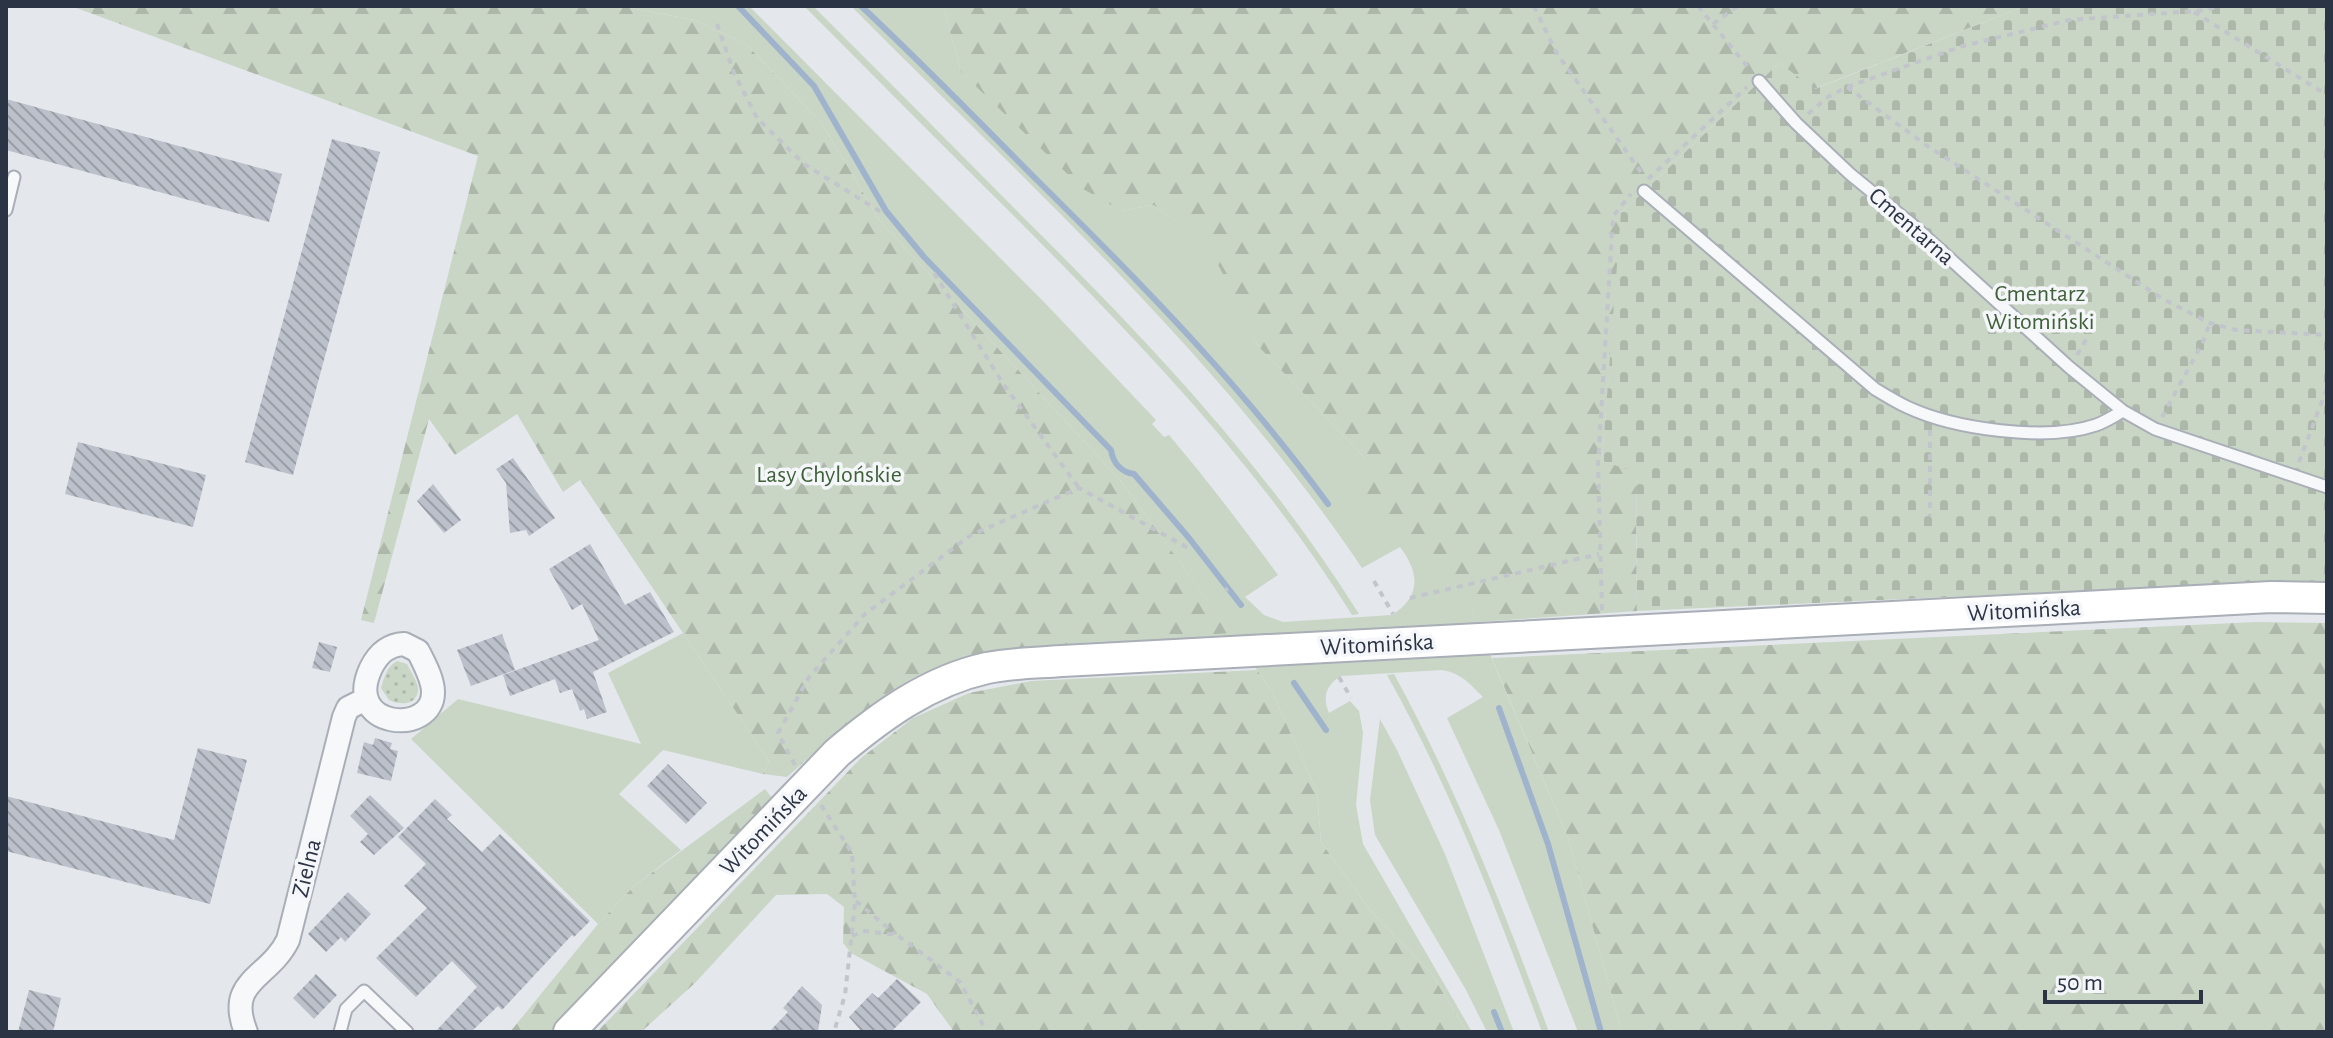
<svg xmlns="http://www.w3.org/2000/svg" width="2333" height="1038" font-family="'Alegreya Sans',sans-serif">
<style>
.grass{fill:#c9d6c5}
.forest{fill:url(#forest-firs)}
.cemetery{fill:url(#cemetery-stones)}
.garden{fill:url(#garden-dots)}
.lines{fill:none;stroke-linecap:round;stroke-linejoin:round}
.stream{stroke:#9fb4cc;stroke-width:6}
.building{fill:url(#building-back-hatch)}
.lane-casing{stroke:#a9aeb7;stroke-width:15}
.street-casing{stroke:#a9aeb7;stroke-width:26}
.secondary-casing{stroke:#a9aeb7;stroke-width:34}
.path{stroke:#c2c5cb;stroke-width:4;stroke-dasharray:6 6;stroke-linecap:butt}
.lane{stroke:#f7f8fa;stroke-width:11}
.street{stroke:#f7f8fa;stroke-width:22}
.secondary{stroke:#fff;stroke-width:30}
.labels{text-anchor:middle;stroke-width:7;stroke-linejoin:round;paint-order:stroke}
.street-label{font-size:24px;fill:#2b3445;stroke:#f4f6f9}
.park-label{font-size:24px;fill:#3f6138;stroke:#f4f6f9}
</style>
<defs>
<pattern id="forest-firs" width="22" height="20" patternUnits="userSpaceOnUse" patternTransform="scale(2)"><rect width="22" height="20" fill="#c9d6c5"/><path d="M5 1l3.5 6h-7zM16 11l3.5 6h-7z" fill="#adb8ab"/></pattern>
<pattern id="cemetery-stones" width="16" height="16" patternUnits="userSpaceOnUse" patternTransform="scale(2)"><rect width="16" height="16" fill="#c9d6c5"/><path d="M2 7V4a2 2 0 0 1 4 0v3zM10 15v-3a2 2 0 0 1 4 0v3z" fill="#adb8ab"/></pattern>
<pattern id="garden-dots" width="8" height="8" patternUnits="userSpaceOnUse" patternTransform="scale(2)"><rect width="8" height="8" fill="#c9d6c5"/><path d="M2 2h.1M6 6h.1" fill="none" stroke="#adb8ab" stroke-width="1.8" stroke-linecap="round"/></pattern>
<pattern id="building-back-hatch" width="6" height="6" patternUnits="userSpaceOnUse" patternTransform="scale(2)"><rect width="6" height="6" fill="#bbc0ca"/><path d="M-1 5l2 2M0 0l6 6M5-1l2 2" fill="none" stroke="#989da6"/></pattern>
</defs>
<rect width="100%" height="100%" fill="#e4e7ec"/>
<path class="grass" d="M619,6h130l295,296 112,118 -4,4 12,13 5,-2c38,45 74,92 109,140l-33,22 19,18 19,7 109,-7c30,-19 27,-43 8,-68l-38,21c-142,-211 -333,-383 -511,-562h92l18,66 161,139 32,-6 58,45 46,96 107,112 107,152 6,14 86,-5 -6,6 -477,25v-7l149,-11 -109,-151 -241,-260 -59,-99 -75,-78 -51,-24z
M804,6h9c70,70 140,140 210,211 125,124 242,247 336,397l-7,1c-92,-148 -211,-271 -333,-394 -72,-71 -143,-143 -215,-215z
M683,633l86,128 -6,13 -100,-24 -44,44 62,56 -47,36 -36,38 -187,-185 47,-40 183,45 -33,-71z
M1490,654l78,184 54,194h-44l-79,-202 -52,-112 36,-21c-13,-13 -22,-24 -41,-27l-101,6c-15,9 -19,21 -12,37l21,-12 9,10 4,22 -7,72 7,39 109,188h-5l-36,-59 -62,-64 -48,-67 -4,-50 -45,-100 -17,-25z
M1394,674c63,115 110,236 155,358h-7c-45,-122 -91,-243 -155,-357z
M1380,719l17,31 48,104 69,178h-27l-21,-42 -91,-155 -5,-35z"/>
<path class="forest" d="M71,6h548l76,14 51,24 75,78 59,99 241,260 110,152 -149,10 -1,3c-32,3 -66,3 -98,8 -81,13 -137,71 -196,123l-24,-3 6,-13 -189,-281 -17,12 -46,-78 -62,41 -26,-36 -55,204 -13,-3 117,-464z
M943,6h1082l-211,83 -35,-26 -157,149 -20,249 34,10 1,140 -160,11 -5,-12 -114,-126 7,-26 -107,-112 -47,-96 -57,-45 -32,6 -39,-22 -122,-117z
M2256,622l71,1v409h-705l-54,-194 -76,-180z
M1257,670l15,22 45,100 4,50 48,67 62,64 36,59h-513l-27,-38 -76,-41 -8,-10 1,-36 -17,-13 -51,1 -81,88 -54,49h-44l264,-274 52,-40 56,-25 62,-12z
M765,789l7,9 -221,234h-41l88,-108 36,-38z"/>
<path class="cemetery" d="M2025,6h302v579l-47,-3 -643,29 -1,-139 -34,-11 19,-248 158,-150 36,26z"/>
<path class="garden" d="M397,661l10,3c3,7 12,19 11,27 -2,15 -19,14 -29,9l-8,-12c3,-10 6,-22 16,-27z"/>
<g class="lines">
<path class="stream" d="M738,6l76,80 72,125 38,46 187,193c2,13 10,22 23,24l55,64 52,67
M861,6c61,57 119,117 178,176 103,102 203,204 289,322
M1294,683l32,47
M1499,708l49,136 53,188
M1494,1012l8,20"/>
</g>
<path class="building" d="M6,99l276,75 -13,48 -263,-72z
M332,139l48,13 -87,323 -48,-13z
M78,442l128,33 -13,52 -128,-33z
M513,458l42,60 -26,18 -3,-6 -16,3 -4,-50 -10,-14z
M433,484l28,36 -17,13 -27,-32z
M590,544l35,61 25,-13 24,40 -81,40 14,40 -20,7 -3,-10 -4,2 -8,-22 -12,4 -5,-14 -45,17 -7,-21 96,-35 -17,-36 -10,6 -23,-41z
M502,634l13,36 -44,16 -14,-36z
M319,642l18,5 -7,25 -18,-4z
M375,738l17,5 -2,6 8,2 -7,30 -34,-8 7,-31 9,3z
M198,748l49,12 -37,144 -204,-53v-55l168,44z
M668,764l39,39 -21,21 -39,-38z
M370,795l34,33 -30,27 -14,-13 8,-8 -18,-18z
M435,799l17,16 -5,4 35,33 18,-18 90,87 -16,16 -2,-2 -70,75 -4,-4 -27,26h-36l42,-45 -25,-26 -36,36 -40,-39 51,-50 -23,-22 22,-22 -28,-27z
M348,892l23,22 -26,28 -4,-5 -15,15 -18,-18z
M316,974l21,21 -23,24 -21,-21z
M897,979l24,23 -30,30h-29l-13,-15 23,-24 6,5z
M802,986l20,19 -4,27h-49l19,-20 -5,-4z
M29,990l32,8 -8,34h-35z"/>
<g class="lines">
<g class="lane-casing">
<path id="lane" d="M1759,81l37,42 54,51 65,53 154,140 54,44 32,18 172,58
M1644,191l231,198c10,6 21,13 32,18 47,22 139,35 189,18 9,-3 18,-9 27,-14
M6,210l8,-33
M340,1032l6,-23 18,-18 43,41"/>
</g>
<g class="street-casing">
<path id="street" d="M404,644l14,7c6,12 15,28 15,41 1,44 -91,37 -62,-24 7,-14 16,-23 33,-24z
M246,1032c-21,-52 23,-53 42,-92l56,-223 4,-9 18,-9"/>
</g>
<g class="secondary-casing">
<path id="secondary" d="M569,1032l268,-279c45,-38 92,-72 150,-85 24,-5 50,-5 75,-7l1209,-64 56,1"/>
</g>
<path class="path" d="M1534,6l22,46 87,123
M1698,6l52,64
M2194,12l133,83
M717,24l17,49 23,45 47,46 77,48
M1713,24l25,-18
M1847,87l79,58 237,154 47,24 26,7 91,5
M1808,114l20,-17 19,-10 116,-41 106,-26 139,-10 10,-4
M1648,179l99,-92
M934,273l70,112 75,103
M2077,355l10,-17
M2162,417l41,-75 7,-19
M1930,430v86
M2299,462l28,-74
M1374,581l19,33
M1225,590l3,-1
M1410,598l189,-44
M1602,610l-4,-146 15,-248 18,-22
M1339,677l12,21
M795,765l-17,-32 31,-56 56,-63 106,-79 108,-47 113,62
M821,805l31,48 3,51 -10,91 -11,37
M856,901l39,33
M852,936l13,-5 32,4 26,19 37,28 27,50"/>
<use href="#lane" class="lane"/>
<use href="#street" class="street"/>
<use href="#secondary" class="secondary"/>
</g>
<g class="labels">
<g class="street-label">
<text transform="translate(1912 226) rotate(41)" y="8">Cmentarna</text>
<text transform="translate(2024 610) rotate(-3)" y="8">Witomińska</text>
<text transform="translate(1377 644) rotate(-3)" y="8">Witomińska</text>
<text transform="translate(763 830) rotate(-46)" y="8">Witomińska</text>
<text transform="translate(306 868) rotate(-76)" y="8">Zielna</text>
</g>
<g class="park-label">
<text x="2040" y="301">Cmentarz<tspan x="2040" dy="28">Witomiński</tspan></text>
<text x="829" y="482">Lasy Chylońskie</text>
</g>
</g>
<rect width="2333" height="1038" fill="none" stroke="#2b3445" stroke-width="16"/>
<path d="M2045 990v12h156v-12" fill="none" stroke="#2b3445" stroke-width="4"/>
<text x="2057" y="990" font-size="24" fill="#2b3445" stroke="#f4f6f9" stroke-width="6" paint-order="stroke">50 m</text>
</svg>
